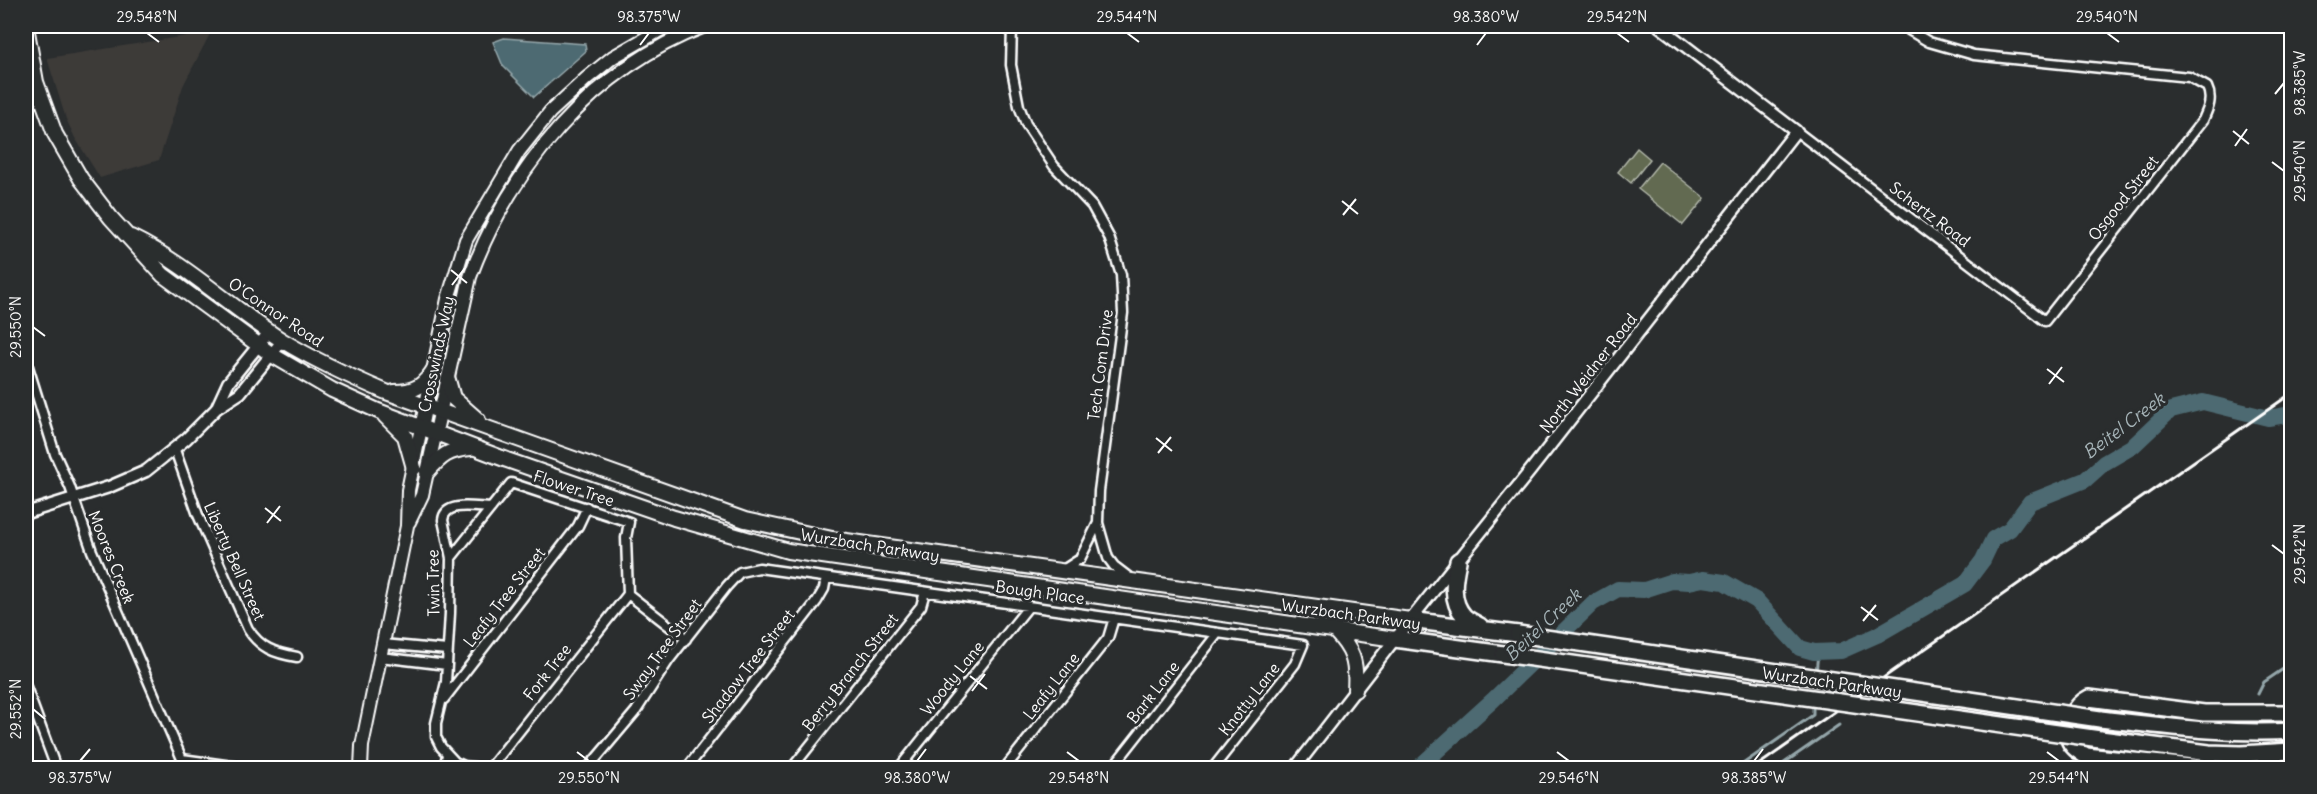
<svg xmlns="http://www.w3.org/2000/svg" width="2317" height="794" font-family="Delius,sans-serif">
<style>
.built{fill:#3c3a38}
.green{fill:#626b51;stroke:#b0b5a8;stroke-width:1.5}
.water{fill:#4d6a72;stroke:#94a6aa;stroke-width:1.5}
.lines{fill:none;stroke-linecap:round;stroke-linejoin:round}
.stream{stroke:#94a6aa;stroke-width:3}
.river{stroke:#4d6a72;stroke-width:16}
.minor-casing{stroke:#fff;stroke-width:13}
.tertiary-casing{stroke:#fff;stroke-width:15}
.secondary-casing{stroke:#fff;stroke-width:16}
.trunk-casing{stroke:#fff;stroke-width:18}
.motorway-casing{stroke:#fff;stroke-width:20}
.minor{stroke:#2a2d2e;stroke-width:8}
.tertiary{stroke:#2a2d2e;stroke-width:10}
.secondary{stroke:#2a2d2e;stroke-width:12}
.trunk{stroke:#2a2d2e;stroke-width:14}
.motorway{stroke:#2a2d2e;stroke-width:15}
.rail{stroke:#fff;stroke-width:3}
.motorway-bridge-casing{stroke:#fff;stroke-width:20;stroke-linecap:butt}
.motorway-bridge{stroke:#2a2d2e;stroke-width:15}
.ticks{fill:none;stroke:#fff;stroke-width:2}
.labels{text-anchor:middle;stroke-width:6;stroke-linejoin:round;paint-order:stroke}
.street-label{font-size:16px;fill:#fff;stroke:#2a2d2e}
.water-label{font-size:18px;font-style:italic;fill:#a6b4b8;stroke:#2a2d2e}
.neatline{fill:none;stroke:#fff;stroke-width:2}
.ticks-label{font-size:15px;text-anchor:middle;fill:#fff}
</style>
<rect width="100%" height="100%" fill="#2a2d2e"/>
<filter id="ink" filterUnits="userSpaceOnUse"><feTurbulence type="fractalNoise" baseFrequency=".0167" numOctaves="2"/><feDisplacementMap in="SourceGraphic" scale="12" xChannelSelector="R" yChannelSelector="G"/><feConvolveMatrix kernelMatrix="1 2 1 2 8 2 1 2 1" color-interpolation-filters="sRGB"/></filter>
<g filter="url(#ink)">
<path class="built" d="M211,32l-28,54 -24,74 -59,18 -25,-40 -9,-19 -19,-61z"/>
<path class="green" d="M1637,148l13,11 -19,24 -13,-11z
M1660,162l45,36 -22,27 -45,-36z"/>
<path class="water" d="M504,38l81,6 1,7 -52,46 -31,-31 -10,-24z"/>
<g class="lines">
<path class="stream" d="M1816,674l2,-22
M2258,694l6,-12 28,-19
M1737,768l76,-53v-11
M1777,768l62,-43"/>
<path class="river" d="M1418,768l75,-68 100,-97 25,-14 26,1 28,-9 17,1 14,-3 21,3 33,19 43,47 14,4 27,-1 36,-16 88,-51 18,-24 10,-21 17,-10 20,-27 55,-22 19,-17 29,-17 38,-36 32,-8 65,16 24,-4"/>
<g class="minor-casing">
<path id="minor" d="M1012,26l-1,39 8,41 7,18 28,42 38,40 17,31 12,38 2,38 -24,178 -1,32 10,35 6,8 17,13
M1796,131l249,190 158,-201c5,-11 10,-21 4,-33l-18,-10 -215,-22 -45,-13 -27,-16
M26,360l29,94 15,33 22,64 90,208 65,9
M175,450l23,65 50,114c12,19 26,24 49,28
M451,558l60,-75 118,39 -3,16 2,56
M1063,570l17,-11 18,-36
M628,594l58,45
M383,644l64,6
M380,657l67,8
M26,687l30,81
M444,699l134,-173 9,-19
M444,768l3,-13
M481,768l-17,-2 -9,-4 -14,-15 -5,-10v-14l10,-41 4,-69 1,-55 -8,-38c2,-20 34,-12 48,-12
M490,768l138,-174
M588,768l48,-57 33,-51 58,-74 13,-14 19,-4 544,77 -8,19 -82,104
M687,768l130,-167 7,-12 2,-11
M792,768l129,-162 4,-14
M899,768l130,-162
M1005,768l103,-130 6,-20
M1112,768l106,-135"/>
</g>
<g class="tertiary-casing">
<path id="tertiary" d="M217,407l11,-24 42,-52
M26,513l83,-26 37,-16 40,-32 31,-31 23,-15 43,-53
M1295,768l100,-129 135,-168 266,-340 -137,-105"/>
</g>
<g class="secondary-casing">
<path id="secondary" d="M409,522l13,-27 48,-218c40,-109 123,-209 235,-251
M361,768l1,-22 45,-220 1,-36 40,-191 18,-59 53,-89 31,-39 37,-34 26,-21 54,-31"/>
</g>
<g class="trunk-casing">
<path id="trunk" d="M26,26l10,56 19,52 26,45 30,39 52,57 109,80 60,35 46,21 129,49 167,58 114,33 607,88
M131,237c56,27 100,71 152,104 33,20 68,36 103,51l359,128 87,19 578,81
M448,380l5,18 25,22
M394,392c21,0 30,-6 41,-24
M385,416l20,20 9,32
M427,472c15,-17 21,-22 44,-24
M1334,630c19,20 23,32 21,60"/>
</g>
<g class="motorway-casing">
<path id="motorway" d="M1458,561c-4,18 -8,40 6,55 4,4 11,7 16,10
M1410,620l108,14
M1395,639l108,15
M2100,719c64,7 128,16 192,12
M2100,739l109,14 32,1 51,-3
M2200,768l-114,-12c-6,-4 -15,-9 -17,-17 -3,-16 6,-34 20,-41l115,15h88"/>
</g>
<use href="#minor" class="minor"/>
<use href="#tertiary" class="tertiary"/>
<use href="#secondary" class="secondary"/>
<use href="#trunk" class="trunk"/>
<use href="#motorway" class="motorway"/>
<path class="rail" d="M1754,768l538,-375"/>
<g class="motorway-bridge-casing">
<path id="motorway-bridge" d="M1518,634l582,85
M1503,654l597,85"/>
</g>
<use href="#motorway-bridge" class="motorway-bridge"/>
</g>
</g>
<path class="ticks" d="M147,33l12,9M1127,33l12,9M1617,33l12,9M2107,33l12,9M640,45l9,-12M1477,45l9,-12M2275,94l9,-11M2233,131l16,13M2235,146l12,-17M2272,162l12,9M1342,201l16,13M1343,215l13,-16M451,270l16,13M452,285l13,-17M33,327l12,9M2047,369l17,13M2049,384l13,-17M1156,438l16,13M1158,453l13,-16M265,508l16,13M267,523l13,-17M2272,545l12,9M1861,607l17,13M1863,621l13,-16M970,676l17,13M972,691l13,-17M33,709l12,10M577,752l12,9M1067,752l12,9M1557,752l12,9M2047,752l12,9M80,761l10,-12M917,761l9,-12M1754,761l9,-12"/>
<g class="labels">
<g class="street-label">
<text transform="translate(2123 198) rotate(-52)" y="6">Osgood Street</text>
<text transform="translate(1930 214) rotate(37)" y="6">Schertz Road</text>
<text transform="translate(276 312) rotate(34)" y="6">O'Connor Road</text>
<text transform="translate(436 354) rotate(-78)" y="6">Crosswinds Way</text>
<text transform="translate(1100 365) rotate(-83)" y="6">Tech Com Drive</text>
<text transform="translate(1588 373) rotate(-52)" y="6">North Weidner Road</text>
<text transform="translate(574 488) rotate(18)" y="6">Flower Tree</text>
<text transform="translate(870 545) rotate(9)" y="6">Wurzbach Parkway</text>
<text transform="translate(112 557) rotate(68)" y="6">Moores Creek</text>
<text transform="translate(235 561) rotate(66)" y="6">Liberty Bell Street</text>
<text transform="translate(433 583) rotate(-91)" y="6">Twin Tree</text>
<text transform="translate(1040 592) rotate(8)" y="6">Bough Place</text>
<text transform="translate(504 597) rotate(-52)" y="6">Leafy Tree Street</text>
<text transform="translate(1351 614) rotate(8)" y="6">Wurzbach Parkway</text>
<text transform="translate(662 649) rotate(-54)" y="6">Sway Tree Street</text>
<text transform="translate(748 666) rotate(-52)" y="6">Shadow Tree Street</text>
<text transform="translate(547 672) rotate(-52)" y="6">Fork Tree</text>
<text transform="translate(850 672) rotate(-52)" y="6">Berry Branch Street</text>
<text transform="translate(952 678) rotate(-51)" y="6">Woody Lane</text>
<text transform="translate(1832 682) rotate(8)" y="6">Wurzbach Parkway</text>
<text transform="translate(1051 686) rotate(-52)" y="6">Leafy Lane</text>
<text transform="translate(1153 692) rotate(-52)" y="6">Bark Lane</text>
<text transform="translate(1249 699) rotate(-52)" y="6">Knotty Lane</text>
</g>
<g class="water-label">
<text transform="translate(2124 426) rotate(-37)" y="6">Beitel Creek</text>
<text transform="translate(1543 625) rotate(-43)" y="6">Beitel Creek</text>
</g>
</g>
<rect width="2317" height="794" fill="none" stroke="#2a2d2e" stroke-width="66"/>
<rect x="33" y="33" width="2251" height="728" class="neatline"/>
<g class="ticks-label">
<text x="147" y="22">29.548°N</text>
<text x="649" y="22">98.375°W</text>
<text x="1127" y="22">29.544°N</text>
<text x="1486" y="22">98.380°W</text>
<text x="1617" y="22">29.542°N</text>
<text x="2107" y="22">29.540°N</text>
<text transform="translate(2300 83) rotate(-90)" y="5">98.385°W</text>
<text transform="translate(2300 171) rotate(-90)" y="5">29.540°N</text>
<text transform="translate(16 327) rotate(-90)" y="5">29.550°N</text>
<text transform="translate(2300 554) rotate(-90)" y="5">29.542°N</text>
<text transform="translate(16 709) rotate(-90)" y="5">29.552°N</text>
<text x="80" y="783">98.375°W</text>
<text x="589" y="783">29.550°N</text>
<text x="917" y="783">98.380°W</text>
<text x="1079" y="783">29.548°N</text>
<text x="1569" y="783">29.546°N</text>
<text x="1754" y="783">98.385°W</text>
<text x="2059" y="783">29.544°N</text>
</g>
</svg>
